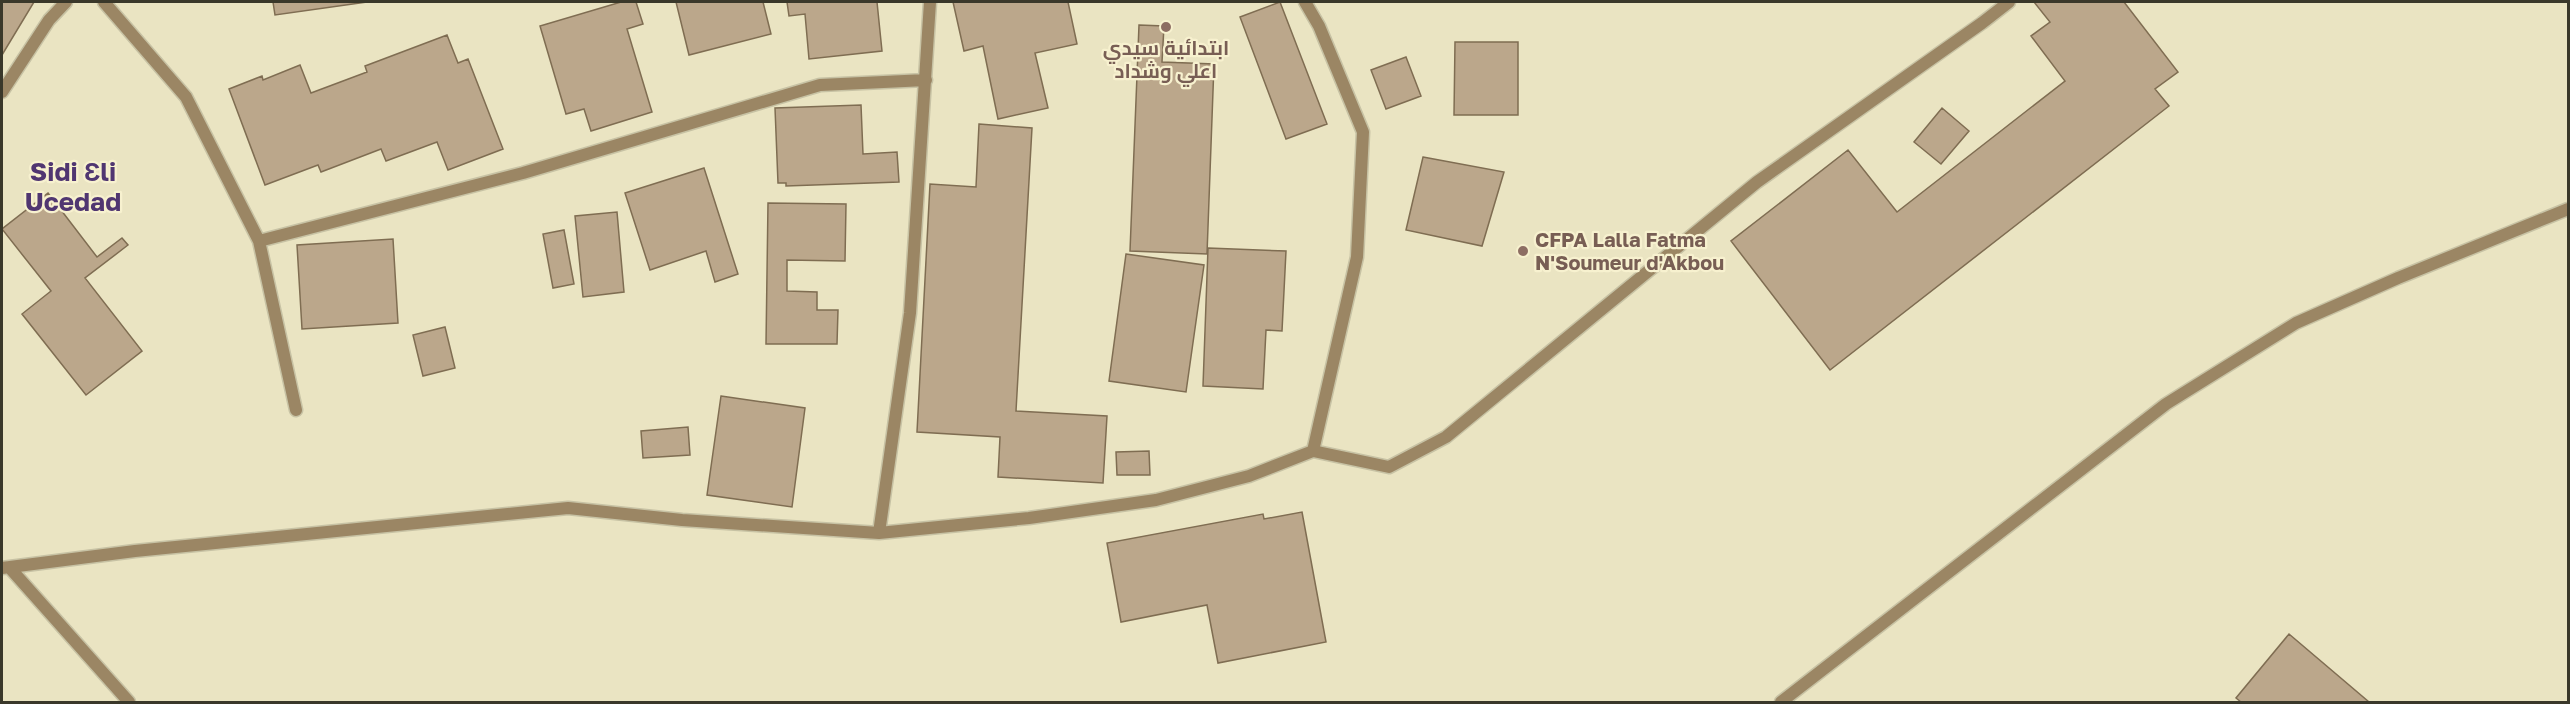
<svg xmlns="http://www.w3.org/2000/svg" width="2570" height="704" font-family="'Golos Text',Cairo,sans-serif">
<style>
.building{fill:#bba78b;stroke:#7f6d52;stroke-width:1.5}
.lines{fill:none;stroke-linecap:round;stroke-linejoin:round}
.lane-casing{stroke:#c7c2a4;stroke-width:15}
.street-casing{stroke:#c7c2a4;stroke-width:15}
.lane{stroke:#9b8664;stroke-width:12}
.street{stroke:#9b8664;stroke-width:12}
.education-dot{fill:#8d6e63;stroke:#f7f1cf;stroke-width:2}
.labels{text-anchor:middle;stroke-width:4.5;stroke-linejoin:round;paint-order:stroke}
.education-label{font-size:20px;font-weight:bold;fill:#785e54;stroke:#f7f1cf}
.district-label{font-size:26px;font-weight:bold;fill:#503671;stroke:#f7f1cf}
</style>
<rect width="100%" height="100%" fill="#eae4c2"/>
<path class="building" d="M2,2h32l-32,53z
M273,2h94l-92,13z
M621,2h15l7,22 -16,5 25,83 -61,19 -7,-22 -18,5 -26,-88z
M676,2h87l8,32 -82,21z
M787,2h90l5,49 -73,8 -4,-45 -16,2z
M953,2h115l9,42 -42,9 13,55 -50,11 -15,-73 -19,5z
M1280,2l47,122 -41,15 -46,-122z
M2034,2h90l54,70 -23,17 14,17 -339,264 -99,-129 117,-91 49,62 168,-131 -34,-45 19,-14z
M1139,25l25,1 -2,36 52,2 -7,190 -77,-3z
M447,35l11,28 10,-4 35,90 -55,21 -11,-28 -51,19 -5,-12 -60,23 -3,-7 -53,20 -36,-96 33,-13 1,4 37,-15 11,28 56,-21 -2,-6z
M1455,42h63v73h-64z
M1406,57l15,39 -35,13 -15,-39z
M861,105l2,49 34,-2 2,30 -113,4v-3h-8l-3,-75z
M1942,108l27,23 -28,33 -27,-22z
M979,124l53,4 -16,283 91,5 -4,67 -105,-6 2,-40 -83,-5 13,-248 46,3z
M1423,157l81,15 -22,74 -76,-16z
M704,168l34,106 -23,8 -9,-31 -56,19 -25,-77z
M48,193l49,64 25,-19 6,7 -43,33 57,73 -56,44 -64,-81 29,-23 -49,-62z
M768,203l78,1 -1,57 -58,-1v31l30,1v18h21l-1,34h-71z
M617,212l7,80 -41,5 -8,-81z
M564,230l10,54 -21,4 -10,-54z
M393,239l5,84 -96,6 -5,-84z
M1208,248l78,3 -4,80 -16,-1 -3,59 -60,-3z
M1126,254l78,11 -18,127 -77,-11z
M445,327l10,41 -32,8 -10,-41z
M721,396l84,12 -13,99 -85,-12z
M688,427l2,28 -47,3 -2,-27z
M1149,451l1,24h-33l-1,-23z
M1302,512l24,130 -108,21 -11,-58 -86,17 -14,-79 156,-29 1,5z
M2289,634l80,68h-128l-5,-4z"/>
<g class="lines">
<g class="lane-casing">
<path id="lane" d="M1781,702l385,-298 130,-81 102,-45 170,-69"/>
</g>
<g class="street-casing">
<path id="street" d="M104,2l82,95 73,144 37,169
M1305,2l14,24 44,106 -6,125 -44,194
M2,92l47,-72 17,-18
M259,241l264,-68 297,-88 106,-5
M879,533l31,-220 20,-311
M9,567l120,135
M2,568l133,-17 433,-43 114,12 197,13 150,-15 127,-18 93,-24 64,-25 76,16 57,-30 311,-255 225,-159 27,-21"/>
</g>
<use href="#lane" class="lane"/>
<use href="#street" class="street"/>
</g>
<g class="education-dot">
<circle cx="1166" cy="27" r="6"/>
<circle cx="1523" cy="251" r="6"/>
</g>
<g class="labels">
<g class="education-label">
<text x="1166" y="55">ابتدائية سيدي<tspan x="1166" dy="23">اعلي وشداد</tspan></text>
<text x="1535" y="247" text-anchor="start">CFPA Lalla Fatma<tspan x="1535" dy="23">N'Soumeur d'Akbou</tspan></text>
</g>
<g class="district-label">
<text x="73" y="181">Sidi Ɛli<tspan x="73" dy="30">Ucedad</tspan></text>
</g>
</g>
<rect width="2570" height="704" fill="none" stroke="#3a382a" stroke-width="6"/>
</svg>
